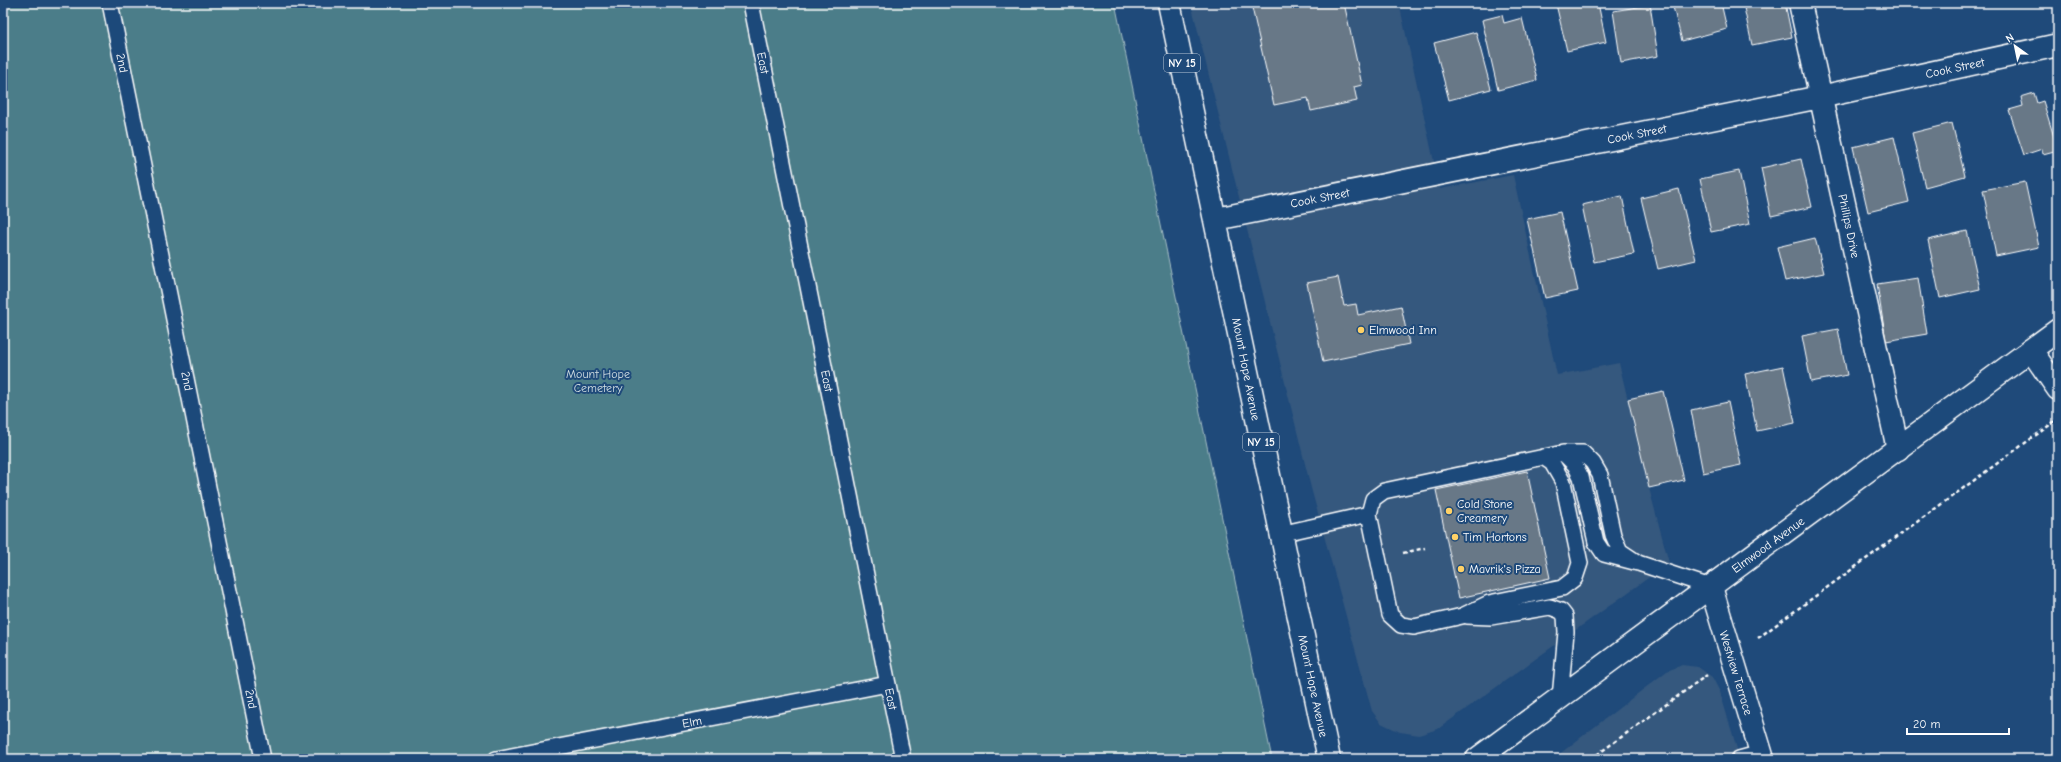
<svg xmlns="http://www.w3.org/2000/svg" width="2061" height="762" font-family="'Comic Neue',sans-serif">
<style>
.built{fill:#35587e}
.green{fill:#4b7d89;stroke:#a5bec4}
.building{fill:#677887;stroke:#fff}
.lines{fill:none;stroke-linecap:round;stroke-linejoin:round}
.lane-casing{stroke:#fff;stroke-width:18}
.street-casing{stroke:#fff;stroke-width:25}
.primary-casing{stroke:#fff;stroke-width:25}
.path{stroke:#fff;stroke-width:2.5;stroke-dasharray:4 3;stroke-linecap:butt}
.lane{stroke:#1f4a7a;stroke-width:15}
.street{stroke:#1f4a7a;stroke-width:22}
.primary{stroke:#1f4a7a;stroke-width:22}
.poi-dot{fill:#ffd166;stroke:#1f4a7a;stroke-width:1.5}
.labels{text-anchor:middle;stroke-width:4;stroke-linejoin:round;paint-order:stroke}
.shield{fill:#1f4a7a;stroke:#bcc9d7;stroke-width:1}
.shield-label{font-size:11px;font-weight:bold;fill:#fff}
.street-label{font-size:12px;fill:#fff;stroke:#1f4a7a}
.poi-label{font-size:12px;fill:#fff;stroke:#1f4a7a;text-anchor:start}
.park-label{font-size:12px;fill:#d2dee2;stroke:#1f4a7a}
</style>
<rect width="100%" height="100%" fill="#1f4a7a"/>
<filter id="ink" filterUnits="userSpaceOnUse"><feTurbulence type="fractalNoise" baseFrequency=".025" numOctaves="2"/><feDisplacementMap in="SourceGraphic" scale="8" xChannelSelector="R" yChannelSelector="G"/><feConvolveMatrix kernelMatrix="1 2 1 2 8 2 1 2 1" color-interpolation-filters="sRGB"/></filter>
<g filter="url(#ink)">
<path class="built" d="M1191,3h208l41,186 73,-14 44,200 62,-12 30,125 20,75 -231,166 -19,6 -19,-3 -19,-9 -9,-12 -61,-223z
M1682,665l16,2 14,10 8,15 20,67h-187l114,-88z"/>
<path class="green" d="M3,3h1112l157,756h-1269z"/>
<path class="building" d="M1251,3h93l18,82 -8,2 3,14 -46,10 -3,-13 -34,7z
M1560,3h38l8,39 -39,9 -11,-47z
M1672,3h49l6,26 -45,12z
M1743,3h42l7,34 -40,8z
M1650,5l8,51 -37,7 -8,-52z
M1502,15l2,8 18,-5 15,62 -39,10 -16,-70z
M1476,32l15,57 -42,11 -15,-57z
M2034,93l3,10 6,-2 15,49 -15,4 -1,-5 -18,6 -15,-45 14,-4 -2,-9z
M1952,123l13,53 -40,11 -13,-54z
M1894,137l15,65 -41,10 -15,-65z
M1801,159l11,48 -41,9 -10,-48z
M1739,171l11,53 -39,8 -11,-53z
M2025,182l14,65 -43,9 -13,-66z
M1679,189l17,71 -38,9 -17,-71z
M1622,196l12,58 -40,8 -12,-57z
M1560,212l18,79 -33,7 -18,-79z
M1967,231l13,58 -40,9 -12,-58z
M1815,238l9,35 -39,8 -8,-34z
M1338,277l6,29 12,-2 2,11 43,-9 8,38 -86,18 -16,-79z
M1918,278l9,56 -41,7 -9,-57z
M1838,329l9,46 -36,7 -9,-46z
M1783,366l12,57 -38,8 -12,-57z
M1663,391l21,89 -35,8 -21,-89z
M1728,402l13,63 -38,8 -12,-63z
M1527,471l23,107 -91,20 -23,-108z"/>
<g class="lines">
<g class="lane-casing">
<path id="lane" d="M110,3l153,756
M751,3l152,756
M1563,453l12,12 6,12 15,65 8,12 34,9 73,24
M1369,514l4,-15 11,-8 179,-38h20l10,10 7,12 13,60 7,16 18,12
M1280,534l89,-20 21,101 11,10 13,2 48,-11 27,-13 73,-15 13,-10 5,-15 -17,-81 -11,-19 -9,-6
M1467,616l24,1 59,-10 11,4 4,5 1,16 -6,66
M496,759l392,-75
M1739,759l22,-6"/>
</g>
<g class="street-casing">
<path id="street" d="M1800,3l98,446
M1216,219l604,-122 238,-52
M2031,350l27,39
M1711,587l52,172"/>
</g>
<g class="primary-casing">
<path id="primary" d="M1169,3c55,252 105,504 160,756
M1477,759l581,-429"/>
</g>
<path class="path" d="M1403,553l22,-5
M1758,638l300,-219
M1591,759l116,-84"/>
<use href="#lane" class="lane"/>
<use href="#street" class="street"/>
<use href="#primary" class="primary"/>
</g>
</g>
<g class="poi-dot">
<circle cx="1361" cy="330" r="4"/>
<circle cx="1449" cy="511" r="4"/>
<circle cx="1455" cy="537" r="4"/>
<circle cx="1461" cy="569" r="4"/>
</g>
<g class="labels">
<g class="shield">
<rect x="1164" y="54" width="36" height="18" rx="3"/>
<rect x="1243" y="433" width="36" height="18" rx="3"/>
</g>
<g class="shield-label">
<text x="1182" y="67">NY 15</text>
<text x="1261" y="446">NY 15</text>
</g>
<g class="street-label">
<text transform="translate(122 63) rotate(79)" y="4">2nd</text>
<text transform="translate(763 63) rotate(79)" y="4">East</text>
<text transform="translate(1955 68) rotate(-12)" y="4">Cook Street</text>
<text transform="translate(1637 134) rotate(-11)" y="4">Cook Street</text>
<text transform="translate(1320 198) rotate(-11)" y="4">Cook Street</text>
<text transform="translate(1849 226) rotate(78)" y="4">Phillips Drive</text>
<text transform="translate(1246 369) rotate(79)" y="4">Mount Hope Avenue</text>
<text transform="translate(187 381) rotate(79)" y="4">2nd</text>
<text transform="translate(827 381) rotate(79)" y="4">East</text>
<text transform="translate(1768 545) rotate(-36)" y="4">Elmwood Avenue</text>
<text transform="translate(1736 673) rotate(73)" y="4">Westview Terrace</text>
<text transform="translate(1313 686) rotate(78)" y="4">Mount Hope Avenue</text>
<text transform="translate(251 699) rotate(79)" y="4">2nd</text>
<text transform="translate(891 699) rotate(79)" y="4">East</text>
<text transform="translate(692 722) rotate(-11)" y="4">Elm</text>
</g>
<g class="poi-label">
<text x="1369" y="334">Elmwood Inn</text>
<text x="1457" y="508">Cold Stone<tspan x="1457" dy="14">Creamery</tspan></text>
<text x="1463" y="541">Tim Hortons</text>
<text x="1469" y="573">Mavrik's Pizza</text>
</g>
<g class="park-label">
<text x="598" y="378">Mount Hope<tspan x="598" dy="14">Cemetery</tspan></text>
</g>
</g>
<rect width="2061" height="762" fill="none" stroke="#1f4a7a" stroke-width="16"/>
<rect x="8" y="8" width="2045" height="746" fill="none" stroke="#fff" stroke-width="1.5" filter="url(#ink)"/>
<g transform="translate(2015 46) rotate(327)" stroke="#1f4a7a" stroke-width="3" paint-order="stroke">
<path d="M0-3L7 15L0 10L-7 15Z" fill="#ffffff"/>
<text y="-6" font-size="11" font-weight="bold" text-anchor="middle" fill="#ffffff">N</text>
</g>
<path d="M1907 728v6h102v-6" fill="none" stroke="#ffffff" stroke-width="2"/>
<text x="1913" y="728" font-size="12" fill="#ffffff" stroke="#1f4a7a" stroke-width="3" paint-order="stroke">20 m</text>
</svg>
